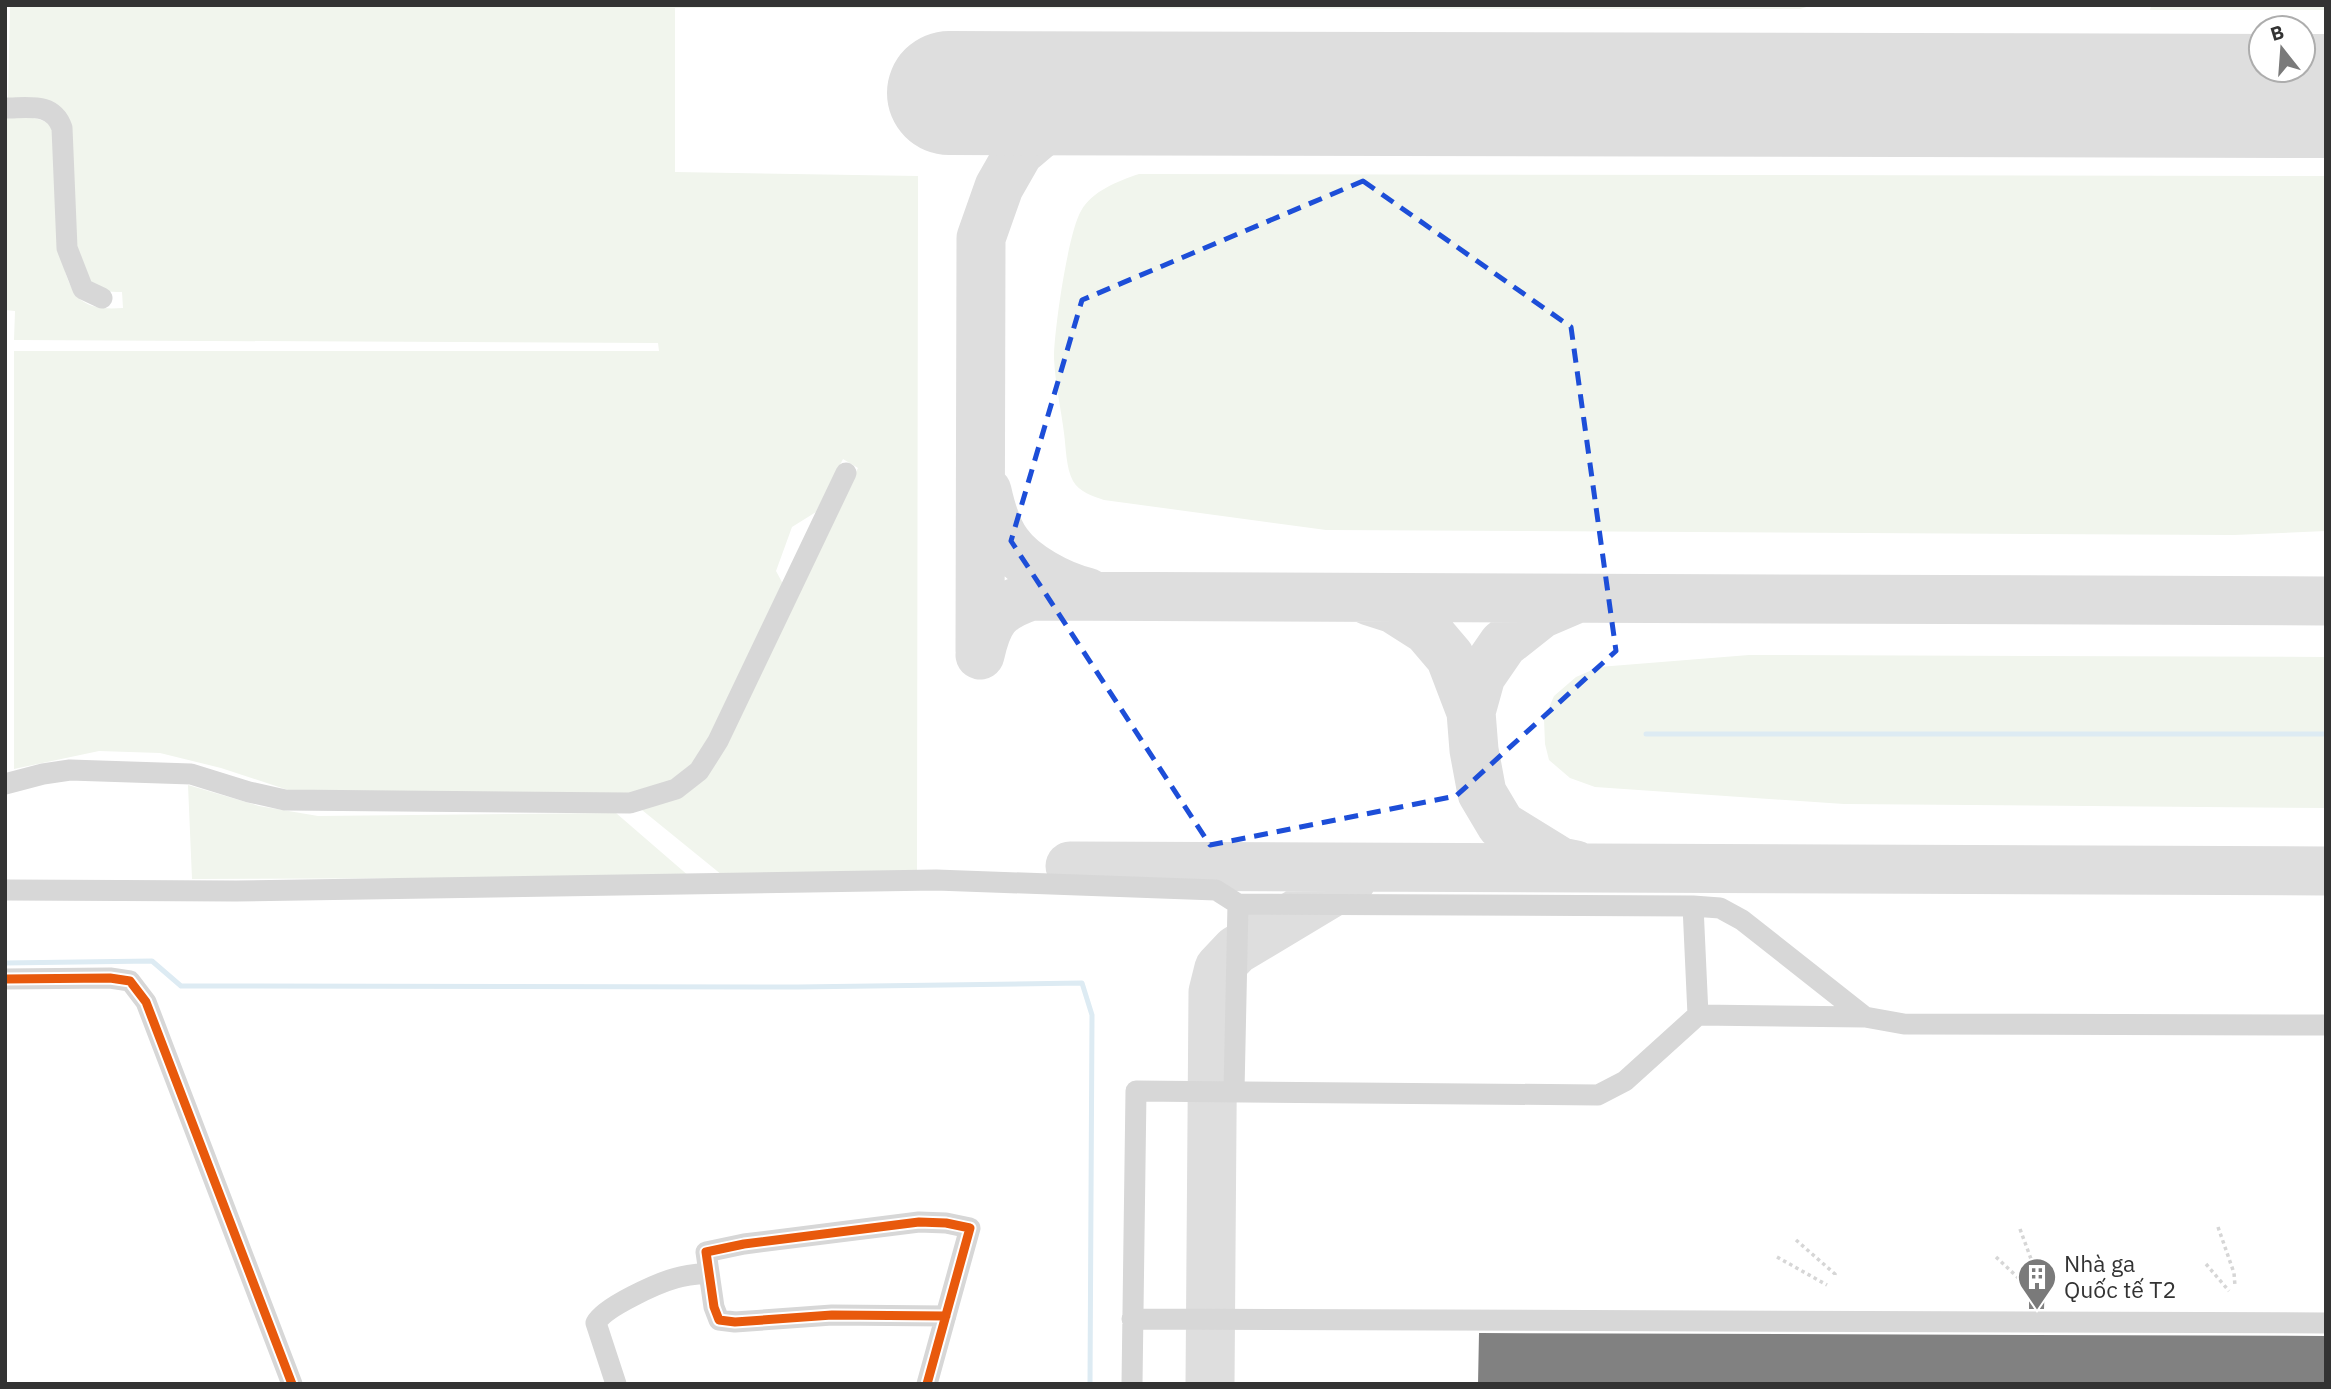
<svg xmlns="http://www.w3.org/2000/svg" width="2331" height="1389" font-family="'IBM Plex Sans',sans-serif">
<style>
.green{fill:#f1f5ed}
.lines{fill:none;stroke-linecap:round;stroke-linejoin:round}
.stream{stroke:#ddebf3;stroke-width:5}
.taxiway{stroke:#dedede;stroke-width:49}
.runway{stroke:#dedede;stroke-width:124}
.building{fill:#818181}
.path{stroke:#d6d6d6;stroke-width:3.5;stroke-dasharray:3.5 3.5;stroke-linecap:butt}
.minor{stroke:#d7d7d7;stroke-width:21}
.cycleway-casing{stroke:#fff;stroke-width:13}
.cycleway{stroke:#e8590c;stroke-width:9}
.marked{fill:none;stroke:#1d4ed8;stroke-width:5;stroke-dasharray:14 9;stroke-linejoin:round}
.labels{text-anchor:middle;stroke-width:7;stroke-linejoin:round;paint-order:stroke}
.poi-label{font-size:23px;fill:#333;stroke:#fff;text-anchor:start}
</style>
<rect width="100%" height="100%" fill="#fff"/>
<path class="green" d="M10,5h1803l-13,4 -1125,-1v164l243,4 -1,696 -195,3 -80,-65 46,-19 25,-26 145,-297 -15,-9 -27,53 -24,15 -16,44 7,13 -72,153 -20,29 -25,19 -34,9 -341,-3 -70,-23 -61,-15 -61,-2 -85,18v-418h645l-1,-8 -644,-3 1,-29 -10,-1v-192c18,0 38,-4 49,12 1,39 -3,145 27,170 12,9 27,9 42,8l-1,-16c-27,0 -32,-5 -46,-28l-6,-138 -62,-27z
M2151,5h175v5h-176z
M1139,174l1187,2v355l-92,4 -908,-5 -222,-30c-11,-4 -25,-8 -31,-19 -7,-13 -7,-33 -9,-48 -3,-24 -9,-50 -10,-75 0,-27 14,-125 27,-147 11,-20 37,-30 58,-37z
M1749,655l577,2v151l-482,-4 -249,-17 -25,-9 -21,-18 -4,-16 -1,-25 10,-23 22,-19 23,-10z
M188,785l71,21 59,10 298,-3 74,64 -498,2z"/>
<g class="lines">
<path class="stream" d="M1646,734h680
M5,963l147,-2 29,25 617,1 284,-4 10,32 -2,369"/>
<path class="taxiway" d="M987,491c4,18 9,37 20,52 16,23 54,43 80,49
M1369,601l25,8 33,21 23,27 21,55 3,38 8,43 19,32 60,37 15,3
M980,651l1,-413 18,-51 20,-35 33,-28 31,-18 43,-13
M980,655c8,-36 16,-47 51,-59l1295,5
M1471,712l10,-36 22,-32 38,-30 35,-15
M1070,866l1256,5
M1210,1384l3,-392 6,-24 17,-18 115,-69"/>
<path class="runway" d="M949,93l1377,3"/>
</g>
<path class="building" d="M2029,1282h16l-1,27h-15z
M1479,1333l847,3v48h-848z"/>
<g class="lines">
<path class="path" d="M2218,1227l16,46 1,13
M2020,1229l18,49v4
M1796,1240l39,34 -1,4
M1777,1257l50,28
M1996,1257l33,31
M2206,1264l23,27"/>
<path class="minor" d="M5,108c24,0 48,-6 57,20l5,120 16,41 19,9
M5,784l38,-10 27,-4 121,4 58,18 36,8 345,3 46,-14 23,-18 19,-30 128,-268
M5,890l231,1 700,-11 280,10 22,14 455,2 5,109
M1693,906l27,2 22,12 123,97
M5,979l105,-1 20,3 16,21 146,382
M1234,1091l4,-187
M1132,1319l1194,4
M616,1384l-20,-61c8,-16 62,-40 80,-45 10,-3 22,-4 33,-5
M927,1384l43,-156 -24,-5 -27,-1 -175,22 -38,8 8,55 5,13 16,2 97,-7 114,1
M1132,1384l4,-293 462,4 27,-14 73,-66 167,2 39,7 422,1"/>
<g class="cycleway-casing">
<path id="cycleway" d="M5,979l105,-1 20,3 16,21 146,382
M927,1384l43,-156 -24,-5 -27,-1 -175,22 -38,8 8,55 5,13 16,2 97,-7 114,1"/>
</g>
<use href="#cycleway" class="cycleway"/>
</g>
<path class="marked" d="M1363,181l208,146 45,324 -160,145 -246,49 -199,-304 71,-241z"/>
<defs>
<g id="building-pin" transform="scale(2.0125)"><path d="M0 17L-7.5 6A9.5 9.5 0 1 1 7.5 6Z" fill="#7a7a7a" stroke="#fff"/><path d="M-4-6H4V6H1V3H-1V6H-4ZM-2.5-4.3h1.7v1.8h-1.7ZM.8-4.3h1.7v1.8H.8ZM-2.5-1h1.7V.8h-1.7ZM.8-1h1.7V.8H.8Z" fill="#fff"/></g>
</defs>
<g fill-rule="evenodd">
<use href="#building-pin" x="2037" y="1277"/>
</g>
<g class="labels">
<g class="poi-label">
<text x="2064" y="1272">Nhà ga<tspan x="2064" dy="26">Quốc tế T2</tspan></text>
</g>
</g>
<rect width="2331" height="1389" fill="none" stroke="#333333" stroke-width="14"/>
<g transform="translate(2282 49) rotate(343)"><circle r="33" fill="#ffffff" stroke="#adadad" stroke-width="2"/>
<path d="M0-5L12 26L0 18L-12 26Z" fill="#7a7a7a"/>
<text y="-10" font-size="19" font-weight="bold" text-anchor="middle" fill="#333333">B</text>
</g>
</svg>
